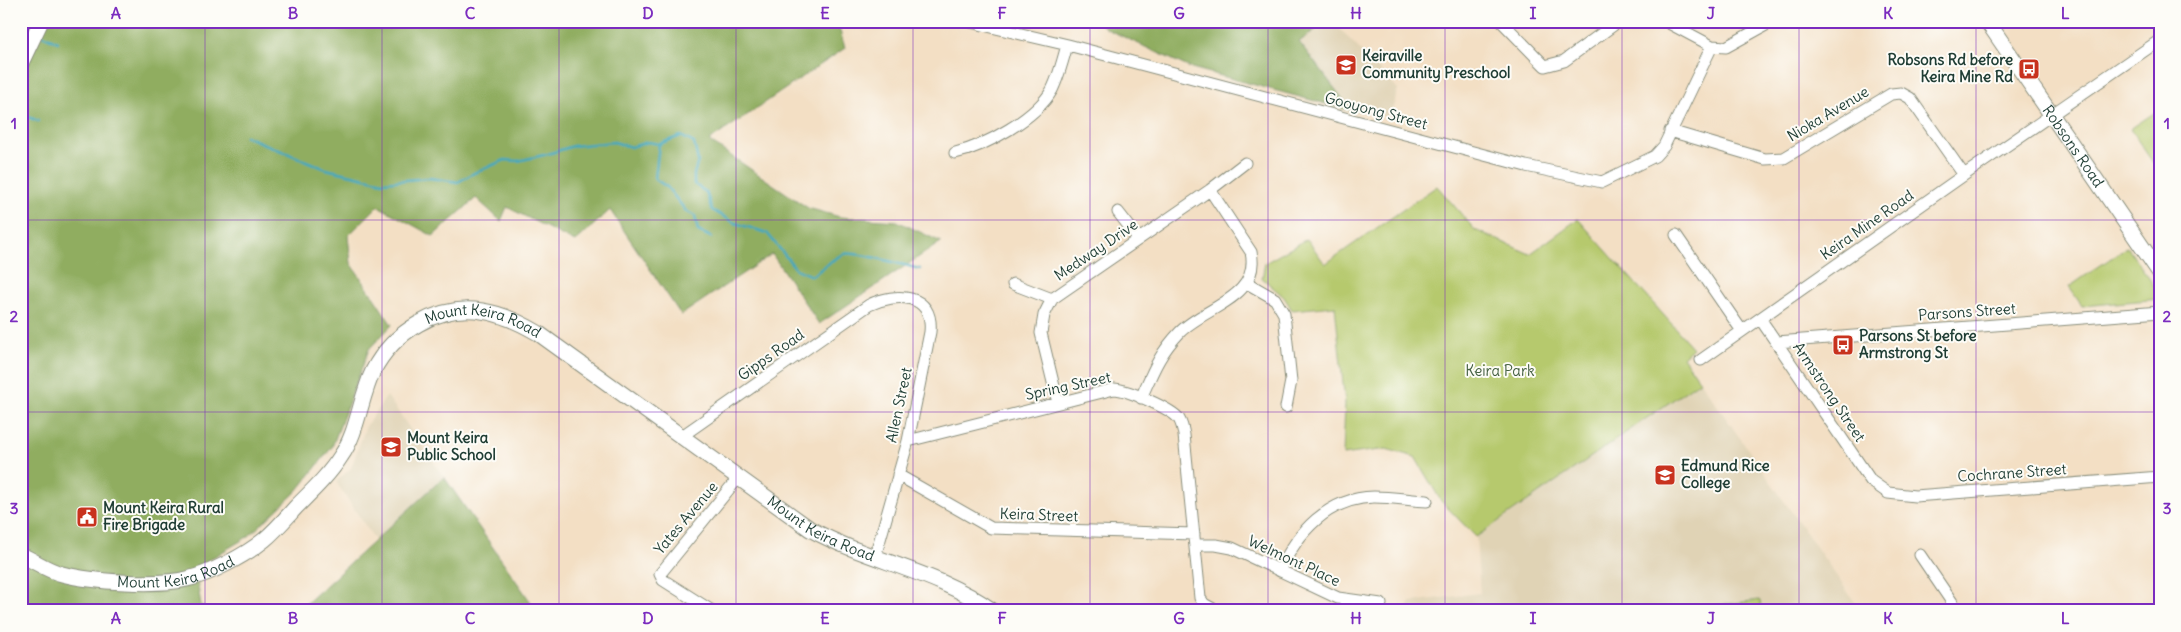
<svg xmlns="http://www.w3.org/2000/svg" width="2181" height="632" font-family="Delius,sans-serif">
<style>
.built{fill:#e0d3b5}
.green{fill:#b6c96d;stroke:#6a8350}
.forest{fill:#90ad60;stroke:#58754a}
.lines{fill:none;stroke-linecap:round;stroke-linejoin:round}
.stream{stroke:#40a8c0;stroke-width:2.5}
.minor-casing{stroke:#898e7c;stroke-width:13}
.major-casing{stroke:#898e7c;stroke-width:17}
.minor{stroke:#fff;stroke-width:11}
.major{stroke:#fff;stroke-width:15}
.grid{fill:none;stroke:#7b2cbf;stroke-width:1;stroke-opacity:0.55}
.labels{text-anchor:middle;stroke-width:4;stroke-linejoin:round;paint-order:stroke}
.poi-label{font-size:15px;font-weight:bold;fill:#1f3d34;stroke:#fdfcf7;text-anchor:start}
.street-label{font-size:15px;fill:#1f3d34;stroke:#fdfcf7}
.park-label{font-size:15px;fill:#456042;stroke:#fdfcf7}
.neatline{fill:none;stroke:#7b2cbf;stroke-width:2}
.grid-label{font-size:16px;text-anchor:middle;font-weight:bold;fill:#7b2cbf}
</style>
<rect width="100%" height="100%" fill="#fdfcf7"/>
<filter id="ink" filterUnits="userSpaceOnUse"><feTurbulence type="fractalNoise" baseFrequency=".02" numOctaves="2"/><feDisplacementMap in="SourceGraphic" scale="10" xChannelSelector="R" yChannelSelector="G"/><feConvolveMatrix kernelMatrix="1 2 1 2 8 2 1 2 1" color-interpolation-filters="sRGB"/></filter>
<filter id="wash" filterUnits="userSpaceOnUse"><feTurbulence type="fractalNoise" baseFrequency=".0096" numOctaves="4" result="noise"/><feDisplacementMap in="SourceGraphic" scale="20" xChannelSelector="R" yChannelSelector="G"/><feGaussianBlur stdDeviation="1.12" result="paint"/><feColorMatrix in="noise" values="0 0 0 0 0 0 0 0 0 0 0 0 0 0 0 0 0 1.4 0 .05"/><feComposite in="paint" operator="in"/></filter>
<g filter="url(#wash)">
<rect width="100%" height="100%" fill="#f3dfc4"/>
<path class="built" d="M1327,21h5l66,68 -8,28 -38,-6 -53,-69z
M1700,381l161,230h-456l5,-9 70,-9 -4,-56z
M387,396l57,81 -69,63 -39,-58 15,-14 15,-42z"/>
<path class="green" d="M2160,109v56l-4,2 -26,-38z
M1437,186l38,44 55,24 48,-35 115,129 -10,9 17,24 -224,156 -35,-36 -26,-44 -29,-8 -43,6 2,-52 -10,-97 -43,4 -8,-13 -22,-19 3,-15 42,-24 18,25z
M2127,247l33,47v5l-78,7 -13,-19z
M1760,600l1,11h-75v-2z"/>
<path class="forest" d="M21,21h816l8,27 -136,93 99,67 32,9 57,4 44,21 -122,82 -47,-70 -91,61 -71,-105 -35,32 -68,-35 -6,14 -25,-23 -43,38 -55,-30 -30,30 3,27 41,62 -23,24 -37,98 -35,44 -48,45 -54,32 6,37 9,6h-189z
M1097,21h230l-28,21 53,69 -164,-44 -81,-38z
M444,477l93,134h-239z"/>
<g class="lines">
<path class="stream" d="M40,34l18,8
M21,114l17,7
M245,136l81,33 57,13 46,-4 29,4 16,-9 31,-13 13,1 30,-7 25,-8 41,-4 17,5 17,-5 11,2 22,-8 13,7 4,18 -4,13v10l12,8 6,18 23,13 32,10 29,36 16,7c10,-7 21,-18 32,-22 9,-4 63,12 76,15
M659,144l-4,35 12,8 19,24 9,5 3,15 13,6"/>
</g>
</g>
<g filter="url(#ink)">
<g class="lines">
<g class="minor-casing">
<path id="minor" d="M966,21l102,24 458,121 76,16 53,-26 9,-10 48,-100
M1501,21l44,45 19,-5 55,-40
M1665,21l47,25 14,1 47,-26
M1670,131l95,28 19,-1 107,-64 10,-1 9,5 54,77
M955,153c31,-7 81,-35 97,-63 7,-14 11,-30 15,-45
M1118,212l21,27
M1676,235l66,96
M1247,283l28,16 9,15 7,67 -5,26
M1013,284l39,15
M1761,320l110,161 17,12 27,3 245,-19
M1777,342l383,-30
M1701,360l263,-185 196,-135
M1141,398c12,-27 18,-44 39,-66 24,-25 81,-34 71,-80l-41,-62
M1058,403l-17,-70 3,-18 8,-16 158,-109 35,-27
M682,436l187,-131c27,-13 65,-12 61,27l-22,109 -33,116
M908,441l206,-52c12,0 58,20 65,30 3,5 4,10 5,16l16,163 4,6 13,7
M898,475l93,53 203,6
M1195,545h21l16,3 106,50 43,6
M1920,555l38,56
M1280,571c17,-39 48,-73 94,-74 17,0 36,3 53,4
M712,611l-49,-31 -3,-6 78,-96"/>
</g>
<g class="major-casing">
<g id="major">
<path id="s1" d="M1987,21l173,252"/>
<path d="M21,63l20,-42"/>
<path id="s2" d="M21,555c14,6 27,16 41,19 31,8 95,12 125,5 23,-5 59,-24 77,-39 12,-10 22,-22 32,-33 16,-16 33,-32 45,-51 17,-24 19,-58 32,-85 20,-39 65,-67 109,-60 21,3 39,12 56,22l272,196c60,33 125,41 183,82"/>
</g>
</g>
<use href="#minor" class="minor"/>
<use href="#major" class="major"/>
</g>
</g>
<path class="grid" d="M205,21v590M382,21v590M559,21v590M736,21v590M913,21v590M1090,21v590M1268,21v590M1445,21v590M1622,21v590M1799,21v590M1976,21v590M21,220h2139M21,412h2139"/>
<defs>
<g id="school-square" transform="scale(1.125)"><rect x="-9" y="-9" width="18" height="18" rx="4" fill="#c8321e" stroke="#fdfcf7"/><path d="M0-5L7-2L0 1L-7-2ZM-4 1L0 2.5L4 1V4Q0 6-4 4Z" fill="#fff"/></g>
<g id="bus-square" transform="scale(1.125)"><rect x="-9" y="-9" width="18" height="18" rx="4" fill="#c8321e" stroke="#fdfcf7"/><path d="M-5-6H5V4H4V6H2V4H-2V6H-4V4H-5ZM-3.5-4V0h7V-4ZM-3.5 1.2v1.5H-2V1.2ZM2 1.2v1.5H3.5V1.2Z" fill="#fff"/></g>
<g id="civic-square" transform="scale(1.125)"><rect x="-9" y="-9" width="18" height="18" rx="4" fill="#c8321e" stroke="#fdfcf7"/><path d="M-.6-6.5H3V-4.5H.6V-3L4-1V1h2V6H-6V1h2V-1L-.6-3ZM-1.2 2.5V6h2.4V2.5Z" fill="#fff"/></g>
</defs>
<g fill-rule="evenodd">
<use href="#school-square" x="1346" y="65"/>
<use href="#bus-square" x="2029" y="69"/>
<use href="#bus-square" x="1843" y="345"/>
<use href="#school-square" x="391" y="447"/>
<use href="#school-square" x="1665" y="475"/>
<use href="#civic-square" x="87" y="517"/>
</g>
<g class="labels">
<g class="poi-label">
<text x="1362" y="61">Keiraville<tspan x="1362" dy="17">Community Preschool</tspan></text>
<text x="2013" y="65" text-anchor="end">Robsons Rd before<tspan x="2013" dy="17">Keira Mine Rd</tspan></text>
<text x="1859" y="341">Parsons St before<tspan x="1859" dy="17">Armstrong St</tspan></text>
<text x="407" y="443">Mount Keira<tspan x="407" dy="17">Public School</tspan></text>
<text x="1681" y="471">Edmund Rice<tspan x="1681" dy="17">College</tspan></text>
<text x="103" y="513">Mount Keira Rural<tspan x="103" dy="17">Fire Brigade</tspan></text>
</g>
<g class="street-label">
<text transform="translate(1376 111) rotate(15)" y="5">Gooyong Street</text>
<text transform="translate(1828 114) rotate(-31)" y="5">Nioka Avenue</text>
<text dy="5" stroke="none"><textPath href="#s1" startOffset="152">Robsons Road</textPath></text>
<text transform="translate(1867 225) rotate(-35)" y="5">Keira Mine Road</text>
<text transform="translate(1096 250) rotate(-34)" y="5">Medway Drive</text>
<text transform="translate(1967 312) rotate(-4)" y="5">Parsons Street</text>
<text dy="5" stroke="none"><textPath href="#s2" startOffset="598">Mount Keira Road</textPath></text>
<text transform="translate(771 355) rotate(-35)" y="5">Gipps Road</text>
<text transform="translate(1068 386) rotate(-12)" y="5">Spring Street</text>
<text transform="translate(1829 392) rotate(56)" y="5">Armstrong Street</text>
<text transform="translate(899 405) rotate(-78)" y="5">Allen Street</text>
<text transform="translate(2012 473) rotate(-4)" y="5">Cochrane Street</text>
<text transform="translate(1039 515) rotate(2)" y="5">Keira Street</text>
<text transform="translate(686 518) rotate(-50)" y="5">Yates Avenue</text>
<text dy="5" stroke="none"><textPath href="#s2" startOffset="1001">Mount Keira Road</textPath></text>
<text transform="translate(1294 561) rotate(25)" y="5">Welmont Place</text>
<text dy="5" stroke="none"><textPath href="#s2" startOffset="161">Mount Keira Road</textPath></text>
</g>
<g class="park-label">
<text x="1500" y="376">Keira Park</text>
</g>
</g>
<rect width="2181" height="632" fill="none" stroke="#fdfcf7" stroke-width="55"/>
<rect x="28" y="28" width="2126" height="576" class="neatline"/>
<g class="grid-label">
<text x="116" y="19">A</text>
<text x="293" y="19">B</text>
<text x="470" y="19">C</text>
<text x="648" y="19">D</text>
<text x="825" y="19">E</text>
<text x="1002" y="19">F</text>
<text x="1179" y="19">G</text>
<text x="1356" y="19">H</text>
<text x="1533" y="19">I</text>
<text x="1711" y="19">J</text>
<text x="1888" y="19">K</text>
<text x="2065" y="19">L</text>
<text x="14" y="129">1</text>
<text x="2167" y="129">1</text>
<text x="14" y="322">2</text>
<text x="2167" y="322">2</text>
<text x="14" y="514">3</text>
<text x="2167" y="514">3</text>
<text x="116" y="624">A</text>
<text x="293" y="624">B</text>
<text x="470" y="624">C</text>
<text x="648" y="624">D</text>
<text x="825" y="624">E</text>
<text x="1002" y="624">F</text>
<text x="1179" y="624">G</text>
<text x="1356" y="624">H</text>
<text x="1533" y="624">I</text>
<text x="1711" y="624">J</text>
<text x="1888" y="624">K</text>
<text x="2065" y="624">L</text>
</g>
</svg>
